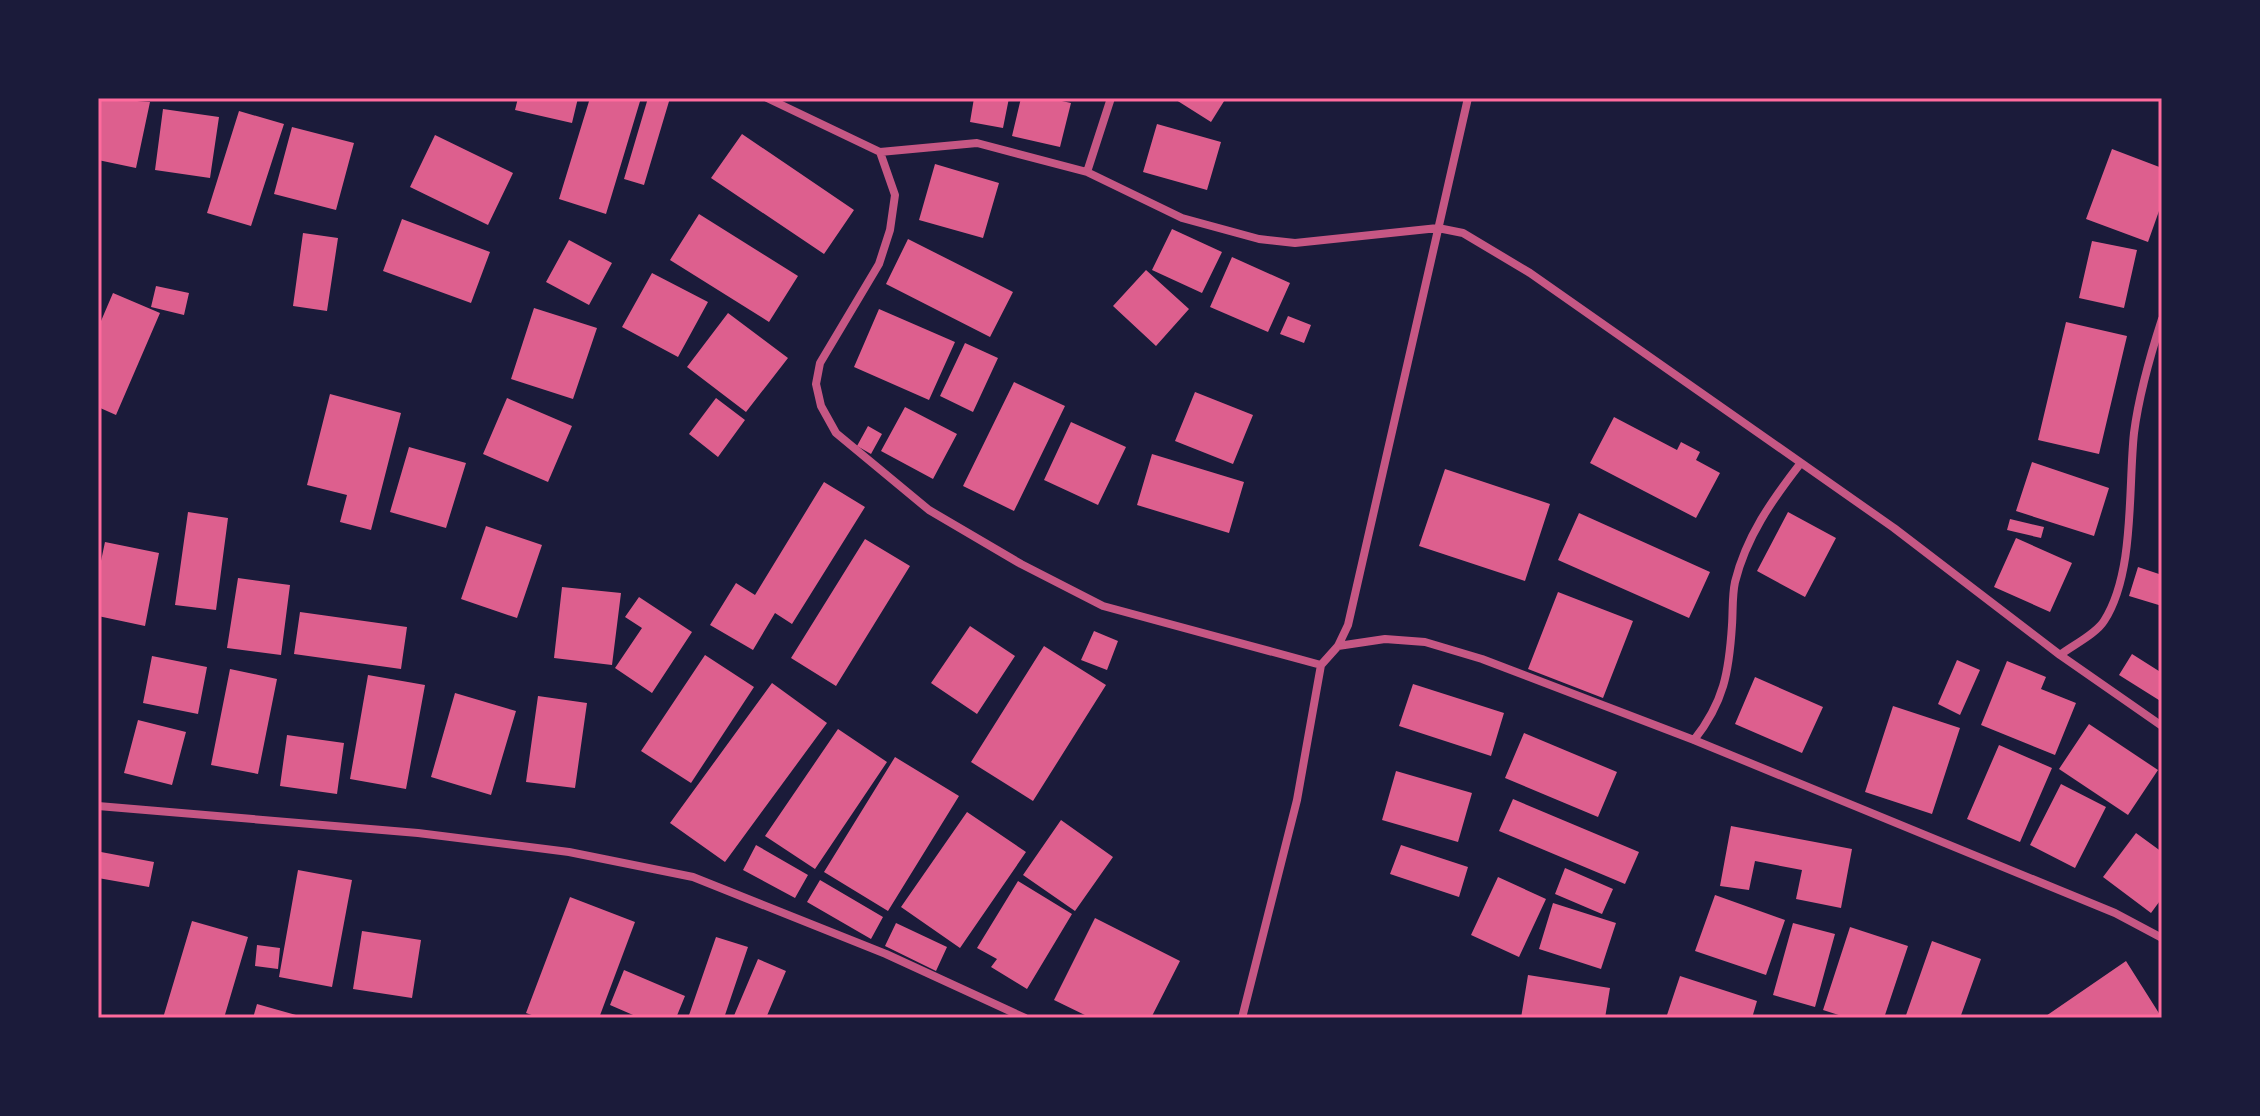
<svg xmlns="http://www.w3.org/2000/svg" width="2260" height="1116" font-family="Cabin,sans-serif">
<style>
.building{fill:#dd5f8e}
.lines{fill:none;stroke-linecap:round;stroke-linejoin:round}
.minor{stroke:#c65784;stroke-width:8}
.neatline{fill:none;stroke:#ff6b9d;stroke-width:3}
</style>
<rect width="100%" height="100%" fill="#1b1b3a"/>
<path class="building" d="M98,98l52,4 -14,66 -38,-8z
M518,98h60l-6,25 -57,-13z
M590,98h51l-35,116 -47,-15z
M648,98h22l-26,87 -20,-6z
M974,98h35l-6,30 -33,-6z
M1021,98h27l23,5 -11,44 -48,-11z
M1173,98h53l-15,24z
M163,109l56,8 -9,61 -55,-8z
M239,111l45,13 -33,102 -44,-13z
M1157,124l64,18 -14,48 -64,-18z
M292,127l62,16 -18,67 -62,-16z
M742,134l112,76 -30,44 -113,-76z
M435,135l78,38 -25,52 -78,-38z
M2112,149l50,19v44l-3,-1 -11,31 -62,-23z
M935,164l64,19 -16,55 -64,-18z
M699,214l99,62 -29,46 -99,-62z
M402,219l88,33 -19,51 -88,-32z
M1172,229l50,23 -20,41 -50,-23z
M303,233l35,5 -11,73 -34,-5z
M908,239l105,53 -23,45 -104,-53z
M569,240l43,23 -23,42 -43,-23z
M2092,241l45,9 -13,58 -45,-10z
M1232,257l58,26 -22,49 -58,-25z
M1146,270l43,39 -33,37 -43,-40z
M652,273l56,29 -30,55 -56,-30z
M156,286l33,7 -5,22 -33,-8z
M113,293l47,20 -44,102 -18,-8v-79z
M534,308l63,20 -24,71 -62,-20z
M879,309l76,33 -26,58 -75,-33z
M728,313l60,45 -42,54 -59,-45z
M1288,316l23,9 -7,18 -24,-9z
M2066,322l61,14 -28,118 -61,-14z
M965,343l33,15 -25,54 -33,-16z
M1014,382l51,24 -51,105 -51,-25z
M1195,392l58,23 -20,49 -58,-23z
M330,394l71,19 -30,117 -31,-8 7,-27 -40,-10z
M507,398l65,28 -24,56 -65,-28z
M716,398l29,22 -27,37 -29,-23z
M905,407l52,27 -24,45 -52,-28z
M1614,417l63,33 4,-8 19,10 -4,8 24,13 -24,45 -106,-55z
M1071,422l55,25 -28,58 -54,-25z
M868,426l14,8 -11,20 -14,-8z
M409,447l57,16 -20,65 -56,-16z
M1152,454l92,28 -15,51 -92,-28z
M2032,462l77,26 -15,48 -78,-25z
M1445,469l105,35 -25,77 -106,-35z
M824,482l41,25 -73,117 -17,-11 -22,37 -43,-25 26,-42 19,12z
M188,512l40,6 -12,92 -41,-5z
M1788,512l48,26 -31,59 -48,-26z
M1579,513l131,59 -21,46 -131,-58z
M2010,519l34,8 -3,11 -34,-8z
M486,526l56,19 -25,73 -56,-19z
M2016,538l56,25 -22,49 -56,-25z
M865,539l45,27 -74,120 -45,-28z
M105,542l54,11 -14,73 -47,-10v-41z
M2138,567l24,8v31l-33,-10z
M238,578l52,7 -9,70 -54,-7z
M562,587l59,6 -9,72 -58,-7z
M1558,592l75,29 -30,77 -75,-29z
M639,597l53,35 -40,61 -37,-25 27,-40 -17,-11z
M300,612l107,15 -6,42 -107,-15z
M970,626l45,30 -38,58 -46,-31z
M1094,631l24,10 -11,29 -26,-10z
M1044,646l62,39 -73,116 -62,-39z
M2132,654l30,19v29l-43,-27z
M705,655l49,32 -63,96 -50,-32z
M152,656l55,11 -9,47 -55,-11z
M1957,660l23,10 -20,45 -22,-11z
M2007,661l39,16 -5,12 35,14 -21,52 -74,-30z
M230,669l47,10 -19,95 -47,-9z
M368,675l57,10 -19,104 -56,-10z
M1755,677l68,30 -21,46 -67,-29z
M772,683l55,40 -102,139 -55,-39z
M1413,684l91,29 -13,43 -92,-30z
M455,693l61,18 -25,84 -60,-18z
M538,696l49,7 -12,85 -49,-6z
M1893,706l67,22 -28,86 -67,-22z
M138,720l48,12 -14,53 -48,-12z
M2089,724l69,46 -30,45 -69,-46z
M838,729l49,33 -72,107 -50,-33z
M1524,733l93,39 -19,45 -93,-39z
M287,735l57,8 -7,51 -57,-8z
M1999,745l53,23 -32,74 -53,-23z
M895,757l64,39 -71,115 -64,-39z
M1396,771l76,22 -14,49 -76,-22z
M2061,784l45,23 -31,61 -45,-23z
M1513,799l126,53 -14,32 -126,-53z
M967,812l59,40 -66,96 -59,-41z
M1061,820l52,37 -38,54 -52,-36z
M1731,826l121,23 -11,59 -45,-9 6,-29 -47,-9 -6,29 -29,-4z
M2136,833l26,19v46l-11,15 -48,-36z
M756,845l52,30 -13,23 -52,-28z
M1401,845l67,22 -9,30 -69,-23z
M101,852l53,10 -5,25 -51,-9z
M1565,868l48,21 -11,25 -47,-20z
M298,870l54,10 -20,107 -53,-10z
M1498,877l48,22 -27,58 -48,-22z
M820,880l63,37 -12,22 -64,-37z
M1018,881l54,33 -45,75 -36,-22 6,-8 -20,-11z
M1715,895l70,25 -19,55 -71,-24z
M570,897l65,25 -36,96h-59l-14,-5z
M1553,903l63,20 -15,46 -62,-20z
M1095,918l85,43 -29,57h-60l-37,-18z
M192,921l56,16 -24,81h-61z
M896,923l51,24 -11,24 -51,-25z
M1793,923l42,11 -20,73 -42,-12z
M1850,927l58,19 -24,72h-36l-25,-8z
M362,931l59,9 -9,58 -59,-9z
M716,937l32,10 -24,71h-36z
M1932,941l49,18 -21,59h-55z
M257,945l23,3 -2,21 -23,-3z
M758,959l28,12 -20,47h-33z
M2126,961l36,57h-119z
M624,970l61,26 -9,22h-36l-30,-13z
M1528,975l82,13 -5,30h-84z
M1680,976l77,25 -5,17h-86z
M257,1004l46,13v1h-50z"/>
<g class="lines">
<path class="minor" d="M767,98l113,54 97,-9 110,29 95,46 77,21 36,4 143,-15 25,5 67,40 364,255 166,127 102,71
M880,152l15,43 -5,35 -11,34 -59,99 -4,21 5,22 15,27 93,77 92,54 82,42 218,59
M1087,172l24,-74
M1338,646l47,-7 40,3 57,17 212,81 421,173 47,25
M2060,655c13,-10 36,-21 44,-34 31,-48 24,-132 30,-188 5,-39 16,-77 28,-114
M1694,740c30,-38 35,-68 38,-115 1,-14 0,-29 3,-43 11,-45 37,-82 65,-118
M98,806l320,27 151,19 124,25 193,77 139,64
M1242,1018l55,-218 24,-135 17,-19 10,-21 120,-527"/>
</g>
<rect width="2260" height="1116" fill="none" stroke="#1b1b3a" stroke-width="200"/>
<rect x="100" y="100" width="2060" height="916" class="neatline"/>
</svg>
